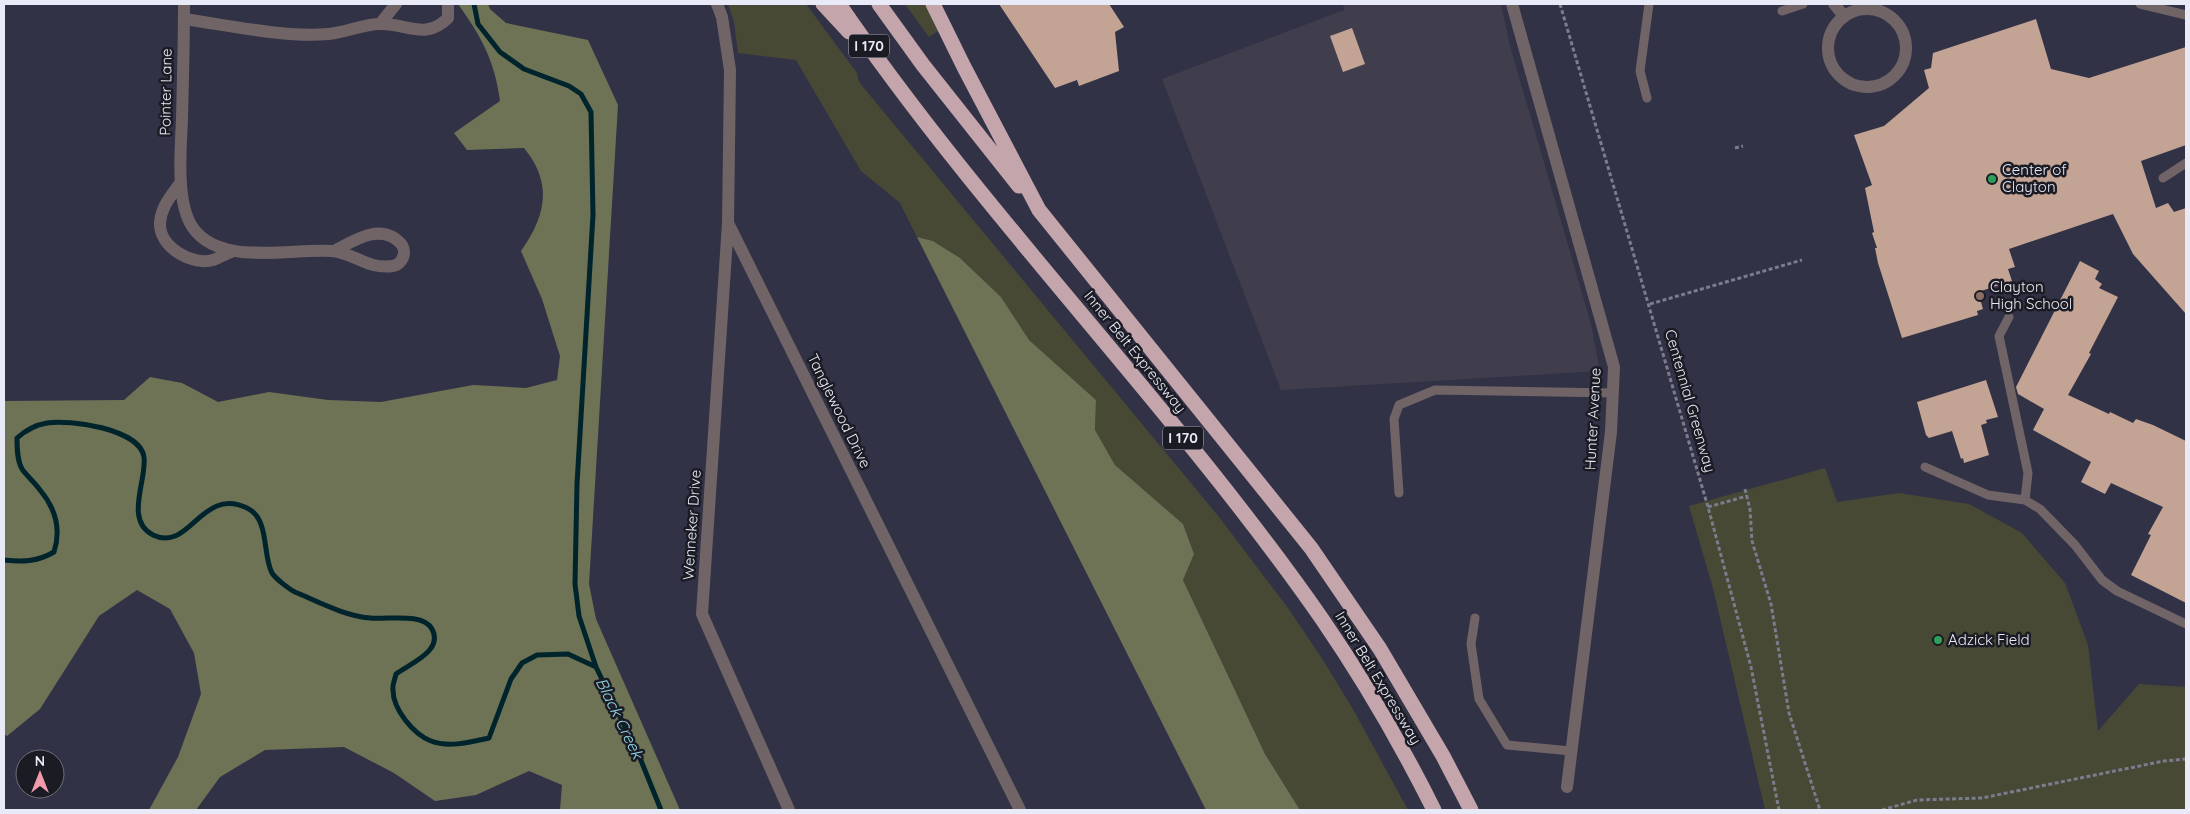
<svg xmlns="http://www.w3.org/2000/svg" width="2190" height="814" font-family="Quicksand,sans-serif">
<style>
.industrial{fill:#403d4d}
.green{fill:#474935}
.forest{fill:#6f7356}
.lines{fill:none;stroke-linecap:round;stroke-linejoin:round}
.stream{stroke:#00242c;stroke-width:5}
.building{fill:#c3a394}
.path{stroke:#7b7c8d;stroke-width:3;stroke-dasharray:4 2.5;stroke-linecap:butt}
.lane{stroke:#716467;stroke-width:9}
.street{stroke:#716467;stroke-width:12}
.highway{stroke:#c3a5ab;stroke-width:15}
.leisure-dot{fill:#2e9e5b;stroke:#1b1b24;stroke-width:2}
.education-dot{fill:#8d6e63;stroke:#1b1b24;stroke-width:2}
.labels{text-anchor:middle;stroke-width:5;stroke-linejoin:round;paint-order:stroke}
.shield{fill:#1b1b24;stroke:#abacb8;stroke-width:1}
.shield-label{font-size:14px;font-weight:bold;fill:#e9eaf7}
.street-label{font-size:15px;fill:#e9eaf7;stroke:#1b1b24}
.poi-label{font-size:15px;fill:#e9eaf7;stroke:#1b1b24;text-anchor:start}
.water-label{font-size:16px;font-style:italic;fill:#8ed4e4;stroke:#1b1b24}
</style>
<rect width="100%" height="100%" fill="#323246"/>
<path class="industrial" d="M1343,4h158l9,42 81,278 9,47 -319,19 -119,-311 182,-69z"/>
<path class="green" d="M728,4h78l51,69 2,9 360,435 69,91 35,52 31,51 54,99h-108l-35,-56 -82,-174 11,-26 -11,-30 -68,-59 -20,-35 1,-30 -67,-60 -28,-43 -41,-39 -27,-17 -16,-4 -17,-34 -39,-32 -65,-111 -58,-7 -4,-31z
M905,4h21l12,27 -9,6z
M1825,468l12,34 62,-9 70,11 53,29 43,50 23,62 10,86 41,-47 47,3v123h-421l-52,-222 -24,-82z"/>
<path class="forest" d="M458,4h30l2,5 16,14 82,17 30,65 -29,479 7,35 84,191h-120l2,-25 -33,-14 -53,24 -41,6 -41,-28 -50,-26 -79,3 -45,27 -24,33h-47l29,-53 23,-63 -7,-41 -24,-44 -33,-19 -38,26 -59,93 -33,27 -3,-2v-333l120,-1 26,-23 32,6 36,19 51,-10 59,8 53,2 92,-17 53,3 31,-8 3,-24 -18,-57 -21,-48c25,-35 32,-68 3,-103l-57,2 -13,-17 46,-32c-5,-40 -19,-65 -42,-97z
M917,237l16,4 27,17 41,39 28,43 67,60 -1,30 20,35 68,59 11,30 -11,26 82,174 35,56h-94z"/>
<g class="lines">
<path class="stream" d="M474,4l4,20 22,28 24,17 45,17 12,8 10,18 2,103 -16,269 -2,100 4,32 17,51
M4,560c18,2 33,2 50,-8 7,-22 2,-43 -14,-62 -5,-7 -13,-14 -18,-21 -5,-9 -5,-21 -5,-31 9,-8 18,-13 30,-15 23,-4 93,6 97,34 3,24 -20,63 9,78 37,18 48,-49 94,-27 23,11 15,46 25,65 4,6 17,16 23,19 24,10 50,24 75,26 16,2 53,-6 62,11 12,22 -23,35 -36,45 -1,5 -4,11 -3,16 0,19 20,44 38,51 18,7 40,1 58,-3l22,-59 11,-16 15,-8 31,-1 28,13 44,91 21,52"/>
</g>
<path class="building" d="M999,4h110l15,23 -9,5 4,39 -40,15 -2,-6 -22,8z
M2036,19l15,50 38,9 97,-31v98l-45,16 15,47 12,-5 6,9 12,-4v106l-53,-60 -20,-40 -104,35 6,18 -7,2 4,12 -34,11 5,17 -6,2 1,4 -76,23 -24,-75 -3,-15h2l-5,-15 2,-1 -9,-44 7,-3 -18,-50 30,-9 45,-38 -5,-18 7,-2 2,-15z
M1352,28l13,36 -22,8 -13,-36z
M2080,261l19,10 -4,8 7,5 -3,4 19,9 -29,56 2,1 -23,41 41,19 1,-2 23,11 3,-4 17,6 33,16v162l-55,-28 20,-40 -3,-1 15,-27 -52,-24 -6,11 -24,-12 10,-20 -58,-32 11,-21 -26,-15 -2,-7z
M1986,380l12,37 -12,3 1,3 -6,2 8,30 -25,8 -1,-5 -2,1 -9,-28 -23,7 -3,-3 -9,-33z"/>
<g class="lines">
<path class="path" d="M1560,4l148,503 43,160 28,143
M1735,148l8,-2
M1650,304l152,-44
M1745,489l5,20 2,32 19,63 18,109 31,97
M1708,507l39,-11
M1882,810l35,-10 65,-2 182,-37 22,-2"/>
<path class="lane" d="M2140,4l46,11
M1782,11l21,-7
M1647,98l-7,-27 9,-67
M2163,178l23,-15
M1925,467l63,28 37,5 3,-27 -29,-137 10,-19
M1399,493l-5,-74 5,-14 36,-15 178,3
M2025,500l15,9 35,36 27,35 15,11 69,33
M1475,618l-4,26 8,55 28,46 64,6"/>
<path class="street" d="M184,4c0,38 -1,76 -2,114 -1,29 -6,78 8,105 24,45 100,25 141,28 22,1 36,19 62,15 6,-1 11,-7 11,-14 0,-5 -3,-9 -7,-12 -20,-16 -45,2 -63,11
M717,4l5,13 8,53 -2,153 292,587
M1512,4l102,363 -3,65 -44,355
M1834,4l10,12
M1828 48a39 39 0 1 1 78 0a39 39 0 1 1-78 0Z
M184,19c43,6 102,19 144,15 17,-1 35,-10 52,-10 27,-1 45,17 68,-6v-14
M380,24l16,-20
M181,182c-9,13 -20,24 -21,41 -1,24 32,43 53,37 6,-2 12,-6 18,-8
M728,223l-26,391 87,196"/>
<path class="highway" d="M823,4l26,28
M839,4c147,215 334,401 483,615 42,61 79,125 112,191
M879,4l44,61 96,121
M933,4l31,63 75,143 272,338 69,101 63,107 28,54"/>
</g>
<g class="leisure-dot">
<circle cx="1992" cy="179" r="5"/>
<circle cx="1938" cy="640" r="5"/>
</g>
<circle class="education-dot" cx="1980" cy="296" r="5"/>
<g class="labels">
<g class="shield">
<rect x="849" y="34.5" width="40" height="23" rx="4"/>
<rect x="1163" y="426.5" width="40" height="23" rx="4"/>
</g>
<g class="shield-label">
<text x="869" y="51">I 170</text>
<text x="1183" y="443">I 170</text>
</g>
<g class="street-label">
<text transform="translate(166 92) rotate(-89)" y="5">Pointer Lane</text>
<text transform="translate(1135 352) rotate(51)" y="5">Inner Belt Expressway</text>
<text transform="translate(1690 401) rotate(74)" y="5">Centennial Greenway</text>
<text transform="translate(839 411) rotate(64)" y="5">Tanglewood Drive</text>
<text transform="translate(1593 419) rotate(-87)" y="5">Hunter Avenue</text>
<text transform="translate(692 525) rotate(-86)" y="5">Wenneker Drive</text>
<text transform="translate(1378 678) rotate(59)" y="5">Inner Belt Expressway</text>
</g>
<g class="poi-label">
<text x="2002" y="175">Center of<tspan x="2002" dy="17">Clayton</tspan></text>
<text x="1990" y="292">Clayton<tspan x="1990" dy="17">High School</tspan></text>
<text x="1948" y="645">Adzick Field</text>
</g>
<g class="water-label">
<text transform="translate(620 718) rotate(64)" y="6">Black Creek</text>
</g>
</g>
<rect width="2190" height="814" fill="none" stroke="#e9eaf7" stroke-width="10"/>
<g transform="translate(40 774)"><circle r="24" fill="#1b1b24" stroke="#6d6e78"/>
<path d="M0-4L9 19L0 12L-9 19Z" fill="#f39aac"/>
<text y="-8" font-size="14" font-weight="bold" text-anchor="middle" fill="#e9eaf7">N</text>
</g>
</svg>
